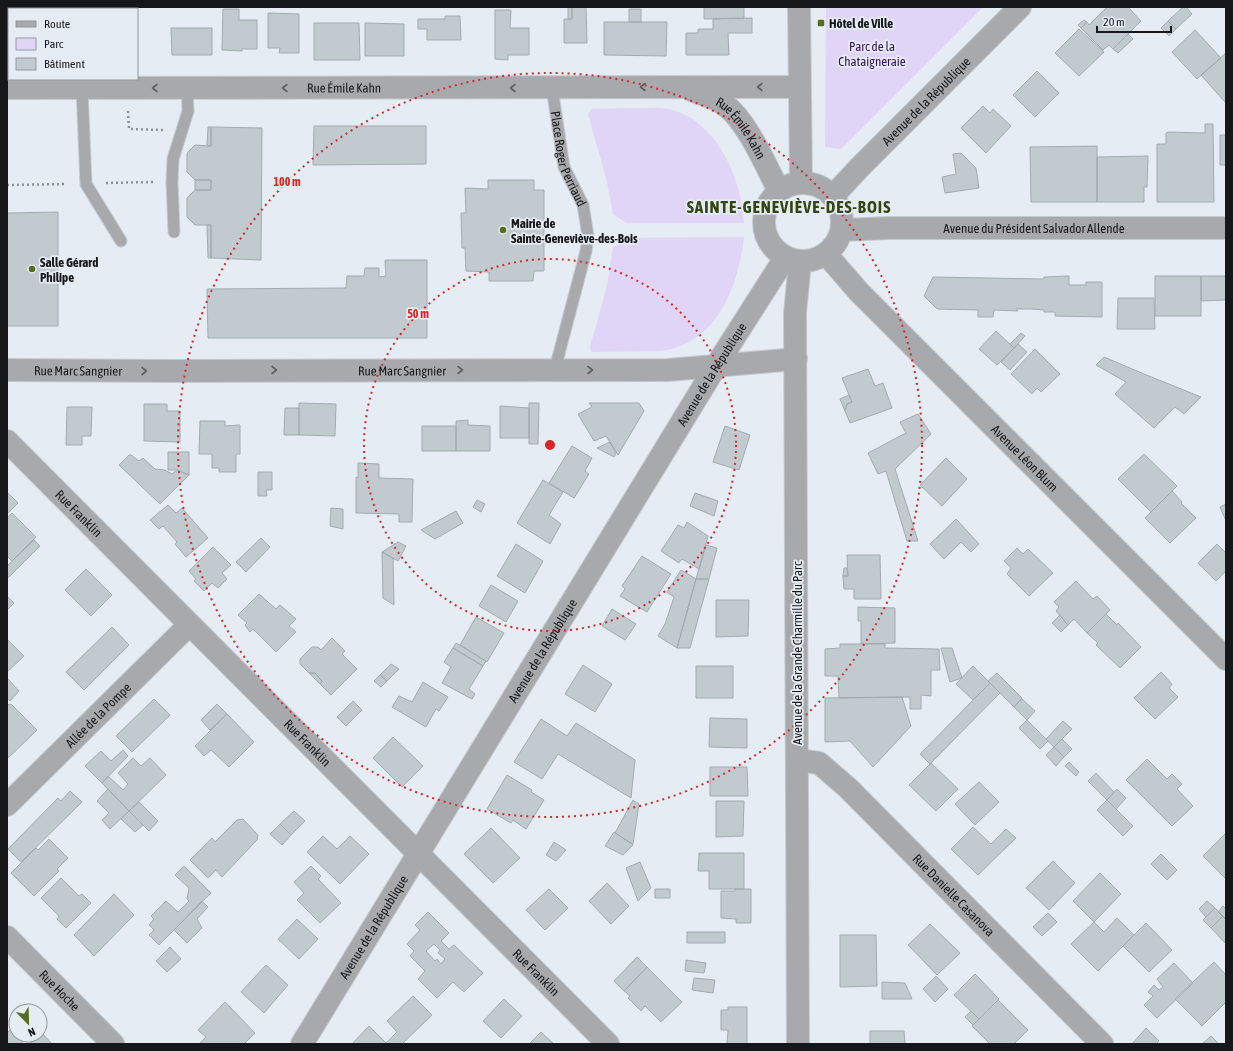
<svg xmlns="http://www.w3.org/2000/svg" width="1233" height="1051" font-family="'Asap Condensed',sans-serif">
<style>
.green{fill:#e1d5f7}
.building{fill:#c0cacf;stroke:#a2acb0;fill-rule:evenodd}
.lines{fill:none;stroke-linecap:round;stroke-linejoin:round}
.service-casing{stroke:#c4cad1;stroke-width:13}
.minor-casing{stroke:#c4cad1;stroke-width:24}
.path{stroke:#8c9197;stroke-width:2.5;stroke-dasharray:2 3;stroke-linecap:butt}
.service{stroke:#a8a9ad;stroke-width:11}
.minor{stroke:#a8a9ad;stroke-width:22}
.oneway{stroke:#5e6064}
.ring{fill:none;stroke:#d62828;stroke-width:2;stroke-dasharray:2 4}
.poi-dot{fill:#536e20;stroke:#e5ecf4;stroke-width:1.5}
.labels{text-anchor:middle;stroke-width:3.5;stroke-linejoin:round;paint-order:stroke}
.poi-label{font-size:13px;font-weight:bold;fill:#15171a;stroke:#e5ecf4;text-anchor:start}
.park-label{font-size:13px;fill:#360e5b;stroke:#e5ecf4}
.street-label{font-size:13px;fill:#15171a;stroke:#e5ecf4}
.district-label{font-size:17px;font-weight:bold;letter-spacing:1px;fill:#334510;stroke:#e5ecf4}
.centre{fill:#d62828;stroke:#e5ecf4;stroke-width:2}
.ring-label{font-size:12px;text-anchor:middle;font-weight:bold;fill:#d62828;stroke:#e5ecf4;stroke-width:3.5;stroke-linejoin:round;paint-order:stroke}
</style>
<rect width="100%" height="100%" fill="#e5ecf4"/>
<path class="green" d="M826,7h157l-142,142 -16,-2z
M592,109c16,-1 33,-1 49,-1 9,0 18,-1 27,1 48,9 74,70 76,114h-118l-13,-9 -6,-32 -19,-68z
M744,237c-6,50 -27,107 -83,114l-70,1 -1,-5 1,-5 6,-19 10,-38 6,-38 14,-9z"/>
<path class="building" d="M568,7h4v12h-4z
M572,7h14l1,36h-23v-24h8z
M704,7h40v11l-40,1z
M1107,7h21l13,14 -28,28 -4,-4 -6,5 -22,-22 6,-6 2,3z
M1183,7h3l6,7 -16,15 -8,-8z
M223,9h16v11h18v29h-15v2l-20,-1z
M629,9h12v13h-12z
M495,10h16l-1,18h19v27h-21v5l-13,-1z
M268,13l31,1v39h-20l1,-5h-12z
M445,16h15l1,24h-34v-11h-9v-10h27z
M752,18v15h-24l1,22h-43v-22h12v-4h15v-10z
M1084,20l3,2 -6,6 -3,-3z
M1168,21l8,8 -7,7 -8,-8z
M604,22h63l-1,34 -62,-1z
M314,23h45l1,37h-46z
M365,23l39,1v32h-39z
M171,28h41v27h-40z
M1079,29l25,23 -25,24 -24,-23z
M1195,30l26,28 -24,21 -25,-27z
M1128,34l5,5 -15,14 -5,-4z
M1226,53v48l-1,1 -24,-27z
M1037,71l22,22 -24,24 -22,-22z
M983,106l7,7 3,-4 18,17 -25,27 -25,-25z
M1205,124h8l1,78h-57v-58h9v-11l3,-1 36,1z
M314,126h112v38l-113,1z
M208,127h3v19h-4z
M211,127l51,1 -1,132 -50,-2v-33h-16l-8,-8v-19l8,-8h16v-10h-16l-8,-8v-19l8,-8 16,1z
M1220,135h6v30h-6z
M1097,146v56h-66l-1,-55z
M961,153l15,15 3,20 -34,5 -3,-16 14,-3 -3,-20z
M1148,156l-1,31h-3v15h-47v-45z
M195,180h16v10h-16z
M488,180h46v10h10v81h-10l-1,10h-44v-9l-23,-1 -1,-23h-3l-1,-35h5l-1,-25 23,1z
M58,212v114h-51v-113z
M207,225h4v33h-3z
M385,260h42v78h-219l-1,-49 139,-1 1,-12h17l1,-8h14v9l7,-1z
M1069,276v9h17v-3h16v35l-47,-1v-4h-11v-2l-12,-1h-16l2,2 -24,-1 -1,7h-15v-7l-41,-1 -13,-13 9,-19 110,2 1,-2z
M1155,276h46v40h-46z
M1201,276h25v24l-25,1z
M1118,298h36l1,31h-38z
M996,331l18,17 -17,17 -18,-16z
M1021,333l4,3 -11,12 -4,-4z
M1018,344l9,8 -17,18 -9,-8z
M1035,349l25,25 -19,18 -4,-4 -5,6 -21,-20z
M1104,357l40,17 57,23 -17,17 -9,-7 -21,21 -39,-34 11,-12 -30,-17z
M868,369l7,17 8,-3 9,25 -42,15 -5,-12 2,-7 5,-2 -10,-24z
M849,395l3,7 -5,2 -2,7 -5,-12z
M299,403l37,1 -1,32 -36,-1z
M529,403h10l-1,41h-9z
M589,403h50l5,8 -26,44 -12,-19 -12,5 -16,-27 14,-7z
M144,404h23v7h13v31l-36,-1z
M500,406l29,2v30h-29z
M67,407h25l-1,29h-9v9h-16z
M285,408h14v27h-15z
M918,414l13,20 -36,35 23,72h-11l-21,-70 -8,3 -10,-21 38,-20 -6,-11z
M468,420v5l22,1v25h-34v-30z
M200,421h25v5l15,-1v29h-4v18h-17v-4h-7v-14h-13z
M422,426h34v25h-34z
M725,426l25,9 -11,35 -26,-8z
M610,442l6,12 -2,3 -17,-9z
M572,446l20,12 -7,13 4,3 -15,24 -25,-15z
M168,452h21v23l-12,-5h-9z
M1144,454l33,32 -26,26 -33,-33z
M129,455h2l8,6 4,-3 12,11 10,1 7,4 5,-4 12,5 -29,29 -41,-39z
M946,458l21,21 -25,27 -22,-21z
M358,463l21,1v14l34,1 -1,43h-13v-8l-43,-1v-36l2,1z
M258,472h14v18h-6l1,6h-9z
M543,480l20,12 -14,23 12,9 -11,20 -33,-21z
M1172,491l10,11 -1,1 15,15 -26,25 -25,-25z
M7,492l11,11 -11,11z
M695,493l23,8 -4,15 -24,-10z
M477,500l8,4 -4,8 -8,-5z
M1226,504v17l-6,-14z
M168,505l8,8 6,-5 26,30 -22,19 -11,-13 2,-2 -14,-16 -4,3 -9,-9z
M331,508l12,1v20l-13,-3z
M456,511l7,12 -28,16 -14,-9z
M12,513l24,24 -24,24 -5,-5v-38z
M956,519l23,25 -8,8 -10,-10 -17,17 -14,-15z
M687,522l21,14 -9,33 -17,-10 -3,4 -18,-12 17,-26 6,3z
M261,538l9,9 -24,25 -10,-10z
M34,540l6,6 -33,33v-13z
M398,542l8,4 -8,15 -16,-9z
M516,544l27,17 -18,32 -28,-17z
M1217,544l9,9v18l-10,10 -18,-18z
M706,545l11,3 -8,31h-13z
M213,547l18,18 -9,8 5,6 -9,9 -6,-5 -8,8 -10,-10 2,-2 -7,-8z
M1017,548l6,6 5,-5 25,24 -24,23 -22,-22 4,-6 -7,-7z
M382,552l11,6 1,47 -11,-7z
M847,555h33l1,44h-27v-10h-10l-1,-13h5z
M642,556l29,18 -24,38 -27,-16 5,-7 -3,-3z
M844,568h3l1,8h-5z
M86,569l26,26 -21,21 -26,-26z
M681,570l15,9 -19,69 -19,-12 7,-12 9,-27 -7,-5z
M696,579h13l-19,69h-13z
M1076,581l17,18 4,-3 13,14 -23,23 -13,-14 -6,6 -12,-14 3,-4 -5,-5z
M491,585l27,16 -12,21 -27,-16z
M259,594l17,15 4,-4 16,14 -7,7 7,6 -20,20 -23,-23 -3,3 -5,-7 2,-2 -9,-8z
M7,596l7,7 -7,7z
M716,600h33l-1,36 -32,1z
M858,607l37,1v35l-34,1v-23h-3z
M612,609l24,15 -11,16 -23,-14z
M1106,614l11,11 1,-2 23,24 -21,21 -24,-23 2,-2 -11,-10z
M1060,615l8,10 -7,7 -9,-9z
M476,617l28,16 -17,29 -27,-17z
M112,627l17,18 -45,45 -18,-18z
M332,638l13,13 -3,3 15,15 -26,26 -11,-11 2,-3 -7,-8h-6l-9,-9v-5l12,-12h6l3,3z
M7,639l17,17 -17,16z
M456,643l30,18 -3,5 -30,-18z
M840,644h45v4l54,1 1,21h-9v26l-10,-1v14h-11v-12l-71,1 -1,-22h-13v-27l15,-1z
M453,648l30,18 -14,23 6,5 -3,5 -30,-16 9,-16 -7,-5z
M941,648h11l10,30 -12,4z
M391,664l8,5 -12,12 -7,-6z
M583,665l29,19 -17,28 -30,-18z
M696,666h37v32h-37z
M973,666l17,17 -17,17 -17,-16z
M1161,672l11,12 -3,4 9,9 -23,22 -21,-21z
M309,673h6l7,8 -2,3z
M997,673l25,25 -8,9 -26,-26z
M380,675l7,6 -6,6 -7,-6z
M7,678l12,13 -9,10 -3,-3z
M423,682l25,15 -9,14 -3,-2 -10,18 -34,-20 7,-11 13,6z
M990,683l10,10 -70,71 -10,-10z
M902,697l9,29 -38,41 -23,-26 -25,1v-44z
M154,699l16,16 -38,37 -16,-16z
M1022,699l13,12 -8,9 -13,-13z
M353,701l9,9 -16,16 -9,-9z
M7,703l2,2 2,-1 26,26 -30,29z
M217,704l10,10 -17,16 -9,-10z
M227,714l27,28 -25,25 -18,-17 -7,6 -9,-10z
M710,718l37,1v29l-38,-1z
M541,719l26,17 9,-13 59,37 -4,38 -73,-44 -16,25 -28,-17z
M1027,720l21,21 -8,8 -21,-21z
M1063,721l9,8 -18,18 -8,-8z
M393,737l30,29 -21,21 -29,-29z
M1062,739l10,10 -8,8 -10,-10z
M1054,747l10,10 -8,9 -10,-11z
M123,750l5,6 -26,27 -17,-17 16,-15 10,10z
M133,758l8,8 9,-8 16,17 -37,36 -27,-28 6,-7 15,14 5,-6 -10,-11z
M1147,759l20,20 5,-5 10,10 -5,5 16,17 -21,20 -46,-46z
M1069,762l10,10 -3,4 -11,-10z
M931,763l27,26 -22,22 -27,-26z
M710,767h37l1,29h-38z
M1096,773l18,19 -7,8 -19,-19z
M507,775l25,15 -1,2 13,8 -18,29 -13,-9 -2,3 -24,-14z
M979,782l20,20 -24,23 -20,-21z
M108,789l21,22 -19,18 -8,-9 7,-7 -12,-12z
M1117,789l9,9 -10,11 -9,-9z
M70,791l12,11 -61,60 -13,-13 50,-51 3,3z
M633,800l6,4 -6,40 -18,-11z
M1107,800l26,26 -10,10 -26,-26z
M716,801h28l-1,35 -27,1z
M139,802l19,19 -9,10 -20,-20z
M129,811l14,14 -8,7 -14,-13z
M294,811l11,10 -14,14 -11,-11z
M243,819l15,16 -1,5 -35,37 -6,-7 -8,8 -18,-18 22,-22 3,4 22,-22z
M280,824l11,11 -9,10 -12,-11z
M973,827l18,17 15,-15 10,9 -38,37 -27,-26z
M491,828l29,30 -27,25 -29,-29z
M614,832l19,13 -10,10 -18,-9z
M1226,833v46l-23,-23z
M323,836l14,13 13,-13 19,18 -29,30 -33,-32z
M49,839l19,19 -11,11 2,2 -25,25 -23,-23 25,-25 2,2z
M554,842l12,8 -10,11 -10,-6z
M699,853h45v36h-35v-18h-11z
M1161,854l16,16 -10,10 -16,-16z
M1053,861l22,22 -26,27 -23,-22z
M640,862l11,26 -13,13 -12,-33z
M184,866l27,27 -52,52 -10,-10 5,-5 -5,-5 5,-6 -3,-3 15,-15 12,11 11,-11 -2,-2 2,-11 -14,-13z
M311,866l10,10 -3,3 23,24 -21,20 -23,-23 7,-7 -10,-11z
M1100,873l21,21 -27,28 -21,-21z
M61,878l18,18 3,-2 9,9 -25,25 -9,-9 2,-3 -18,-18z
M607,883l22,23 -18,18 -22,-23z
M549,889l19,19 -23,22 -19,-20z
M655,889h15v9h-15z
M735,889h16v34h-15v-4l-15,-1v-27h14z
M114,894l20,21 -40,41 -20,-21z
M202,901l6,6 -11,12 5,9 -15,15 -13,-13z
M1207,901l8,7 -9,9 -7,-8z
M1223,906l3,3v11l-8,-8z
M1215,908l8,8 -12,12 -8,-8z
M428,912l21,21 -8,8 8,8 5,-4 29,28 -19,19 -11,-10 -16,16 -19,-19 7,-8 -15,-15 4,-5 -7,-7 13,-14 -5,-5zM434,944l6,6 -2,3 7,6 -4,5 -4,-5 -2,2 -9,-10z
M1048,913l9,9 -15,14 -9,-9z
M1223,916l3,4v24l-15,-16z
M1117,918l17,17 -36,36 -27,-27 23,-22 10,10z
M297,919l21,20 -19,20 -21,-20z
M1146,923l26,27 -23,22 -26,-26z
M930,924l30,29 -23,22 -29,-30z
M687,932h38v11h-38z
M840,935h36l1,51 -37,1z
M170,947l11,12 -14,13 -11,-11z
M637,957l10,10 -23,24 -10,-10z
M686,960l20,3 -2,10 -19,-2z
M1214,962l12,13v27l-24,24 -27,-27z
M1174,963l19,20 -36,35 -13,-13 9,-9 -5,-4 6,-7 5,5 4,-3 -6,-8z
M266,965l22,20 -24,28 -23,-21z
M647,967l35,35 -21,20 -16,-16 -4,5 -13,-13 2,-2 -6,-5z
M975,974l24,25 -20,20 -25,-24z
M936,976l12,13 -13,13 -12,-13z
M694,978l21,2 -2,13 -21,-3z
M882,982l23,1 7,16h-30z
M413,996l19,19 -30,29h-15l-1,-1 11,-11 -10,-11z
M504,999l18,17 -21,22 -18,-17z
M998,1000l30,30 -14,14h-24l-18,-18z
M225,1002l30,31 -11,11h-45l7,-7 -8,-7z
M728,1007h19v37h-20l1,-14h-7v-20h7z
M971,1011l8,8 -6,6 -8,-8z
M16,1024v11h13l-9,9h-13v-11z
M369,1026l18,18h-35z
M1146,1028l13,13 -3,3h-24z
M870,1031h34l1,13h-35z
M41,1032l11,12h-23l9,-9h2z
M541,1032l13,12h-25z
M1211,1036l8,8h-17z"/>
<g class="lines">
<g class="service-casing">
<g id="service">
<path d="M82,88l4,96 35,57"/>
<path id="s1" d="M552,88l12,79 19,38 5,31 -2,15 -31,118"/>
<path d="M174,232l-2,-50 1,-23 15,-48 -1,-23"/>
</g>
</g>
<g class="minor-casing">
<g id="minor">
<path d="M799,7l2,176"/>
<path id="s2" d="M7,88l792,-1"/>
<path id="s3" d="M693,91c11,4 23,7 32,14 22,16 41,61 54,86"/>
<circle cx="803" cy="222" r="39"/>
<path id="s4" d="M833,196l27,-29 160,-160"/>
<path id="s5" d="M842,230l48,-2h336"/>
<path id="s6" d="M826,254l33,38 367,367"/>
<path id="s7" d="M7,370l167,1 494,-1 128,-11"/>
<path id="s8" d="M7,441l601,603"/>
<path id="s9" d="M798,760l21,3 29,25 254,256"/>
<path id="s10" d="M7,805l182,-180"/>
<path id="s11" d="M7,937l106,107"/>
<path id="s12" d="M302,1044l414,-678 69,-108"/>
<path d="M798,1044l-3,-731 5,-51"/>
</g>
</g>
<path class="path" d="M128,111l1,18 35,1
M106,183l47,-1
M7,185l60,-1"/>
<use href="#service" class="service"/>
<use href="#minor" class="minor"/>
</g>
<defs><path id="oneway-chevron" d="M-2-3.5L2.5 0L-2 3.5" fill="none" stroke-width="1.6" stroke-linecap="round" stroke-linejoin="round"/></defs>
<g class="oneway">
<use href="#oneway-chevron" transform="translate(643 87) rotate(180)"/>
<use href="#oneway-chevron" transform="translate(760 87) rotate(-180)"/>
<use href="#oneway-chevron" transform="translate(155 88) rotate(-180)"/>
<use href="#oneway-chevron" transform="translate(285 88) rotate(180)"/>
<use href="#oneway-chevron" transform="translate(513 88) rotate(180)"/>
<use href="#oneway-chevron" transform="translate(274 370)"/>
<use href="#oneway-chevron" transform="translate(460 370)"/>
<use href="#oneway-chevron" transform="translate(590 370)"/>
<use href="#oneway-chevron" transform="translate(144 371)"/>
</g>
<g class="ring">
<circle cx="550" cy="445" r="186"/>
<circle cx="550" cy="445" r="372"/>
</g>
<g class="poi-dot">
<rect x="817" y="19" width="8" height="8" rx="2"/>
<circle cx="503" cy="230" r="4"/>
<circle cx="32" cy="269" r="4"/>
</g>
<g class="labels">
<g class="poi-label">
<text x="829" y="28">Hôtel de Ville</text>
<text x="511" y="228">Mairie de<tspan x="511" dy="15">Sainte-Geneviève-des-Bois</tspan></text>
<text x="40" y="267">Salle Gérard<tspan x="40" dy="15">Philipe</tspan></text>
</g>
<g class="park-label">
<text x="872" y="51">Parc de la<tspan x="872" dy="15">Chataigneraie</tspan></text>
</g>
<g class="street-label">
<text dy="5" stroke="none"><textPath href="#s2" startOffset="337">Rue Émile Kahn</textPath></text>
<text dy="5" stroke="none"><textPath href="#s4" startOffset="133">Avenue de la République</textPath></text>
<text dy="5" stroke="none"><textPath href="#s3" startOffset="63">Rue Émile Kahn</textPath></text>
<text dy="5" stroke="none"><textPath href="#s1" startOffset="73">Place Roger Perriaud</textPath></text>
<text dy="5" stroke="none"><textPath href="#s5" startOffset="192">Avenue du Président Salvador Allende</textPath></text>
<text dy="5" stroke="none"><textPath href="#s7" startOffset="71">Rue Marc Sangnier</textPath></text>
<text dy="5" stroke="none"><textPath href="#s7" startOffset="395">Rue Marc Sangnier</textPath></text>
<text dy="5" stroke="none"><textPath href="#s12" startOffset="785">Avenue de la République</textPath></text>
<text dy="5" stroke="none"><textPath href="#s6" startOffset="285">Avenue Léon Blum</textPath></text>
<text dy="5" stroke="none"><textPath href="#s8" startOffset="102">Rue Franklin</textPath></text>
<text dy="5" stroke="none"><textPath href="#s12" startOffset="461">Avenue de la République</textPath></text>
<text transform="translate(797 653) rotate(-90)" y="5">Avenue de la Grande Charmille du Parc</text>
<text dy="5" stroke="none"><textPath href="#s10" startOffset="128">Allée de la Pompe</textPath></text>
<text dy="5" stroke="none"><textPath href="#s8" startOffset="426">Rue Franklin</textPath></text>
<text dy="5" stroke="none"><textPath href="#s9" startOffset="210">Rue Danielle Casanova</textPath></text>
<text dy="5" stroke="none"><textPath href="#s12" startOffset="137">Avenue de la République</textPath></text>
<text dy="5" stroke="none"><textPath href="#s8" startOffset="750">Rue Franklin</textPath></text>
<text dy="5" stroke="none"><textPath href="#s11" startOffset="75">Rue Hoche</textPath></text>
</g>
<g class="district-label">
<text x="789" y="213">SAINTE-GENEVIÈVE-DES-BOIS</text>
</g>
</g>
<circle cx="550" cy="445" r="6" class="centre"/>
<g class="ring-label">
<text x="287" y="186">100 m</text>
<text x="418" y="318">50 m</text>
</g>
<rect width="1233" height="1051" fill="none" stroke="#15171a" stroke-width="16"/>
<rect x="8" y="8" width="130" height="72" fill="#e5ecf4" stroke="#92979d"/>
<rect x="16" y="21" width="20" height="6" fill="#a8a9ad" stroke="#92979d"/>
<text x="44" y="28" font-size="12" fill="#15171a">Route</text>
<rect x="16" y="38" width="20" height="12" fill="#e1d5f7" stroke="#92979d"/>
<text x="44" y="48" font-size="12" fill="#15171a">Parc</text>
<rect x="16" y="58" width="20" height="12" fill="#c0cacf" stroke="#92979d"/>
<text x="44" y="68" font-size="12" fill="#15171a">Bâtiment</text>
<g transform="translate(28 1023) rotate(157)"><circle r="19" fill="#e5ecf4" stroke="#92979d"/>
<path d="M0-3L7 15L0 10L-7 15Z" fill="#536e20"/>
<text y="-6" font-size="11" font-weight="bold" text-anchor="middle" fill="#15171a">N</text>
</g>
<path d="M1097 26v6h74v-6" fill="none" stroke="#15171a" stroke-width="2"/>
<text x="1103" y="26" font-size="12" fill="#15171a" stroke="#e5ecf4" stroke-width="3" paint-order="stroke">20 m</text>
</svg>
